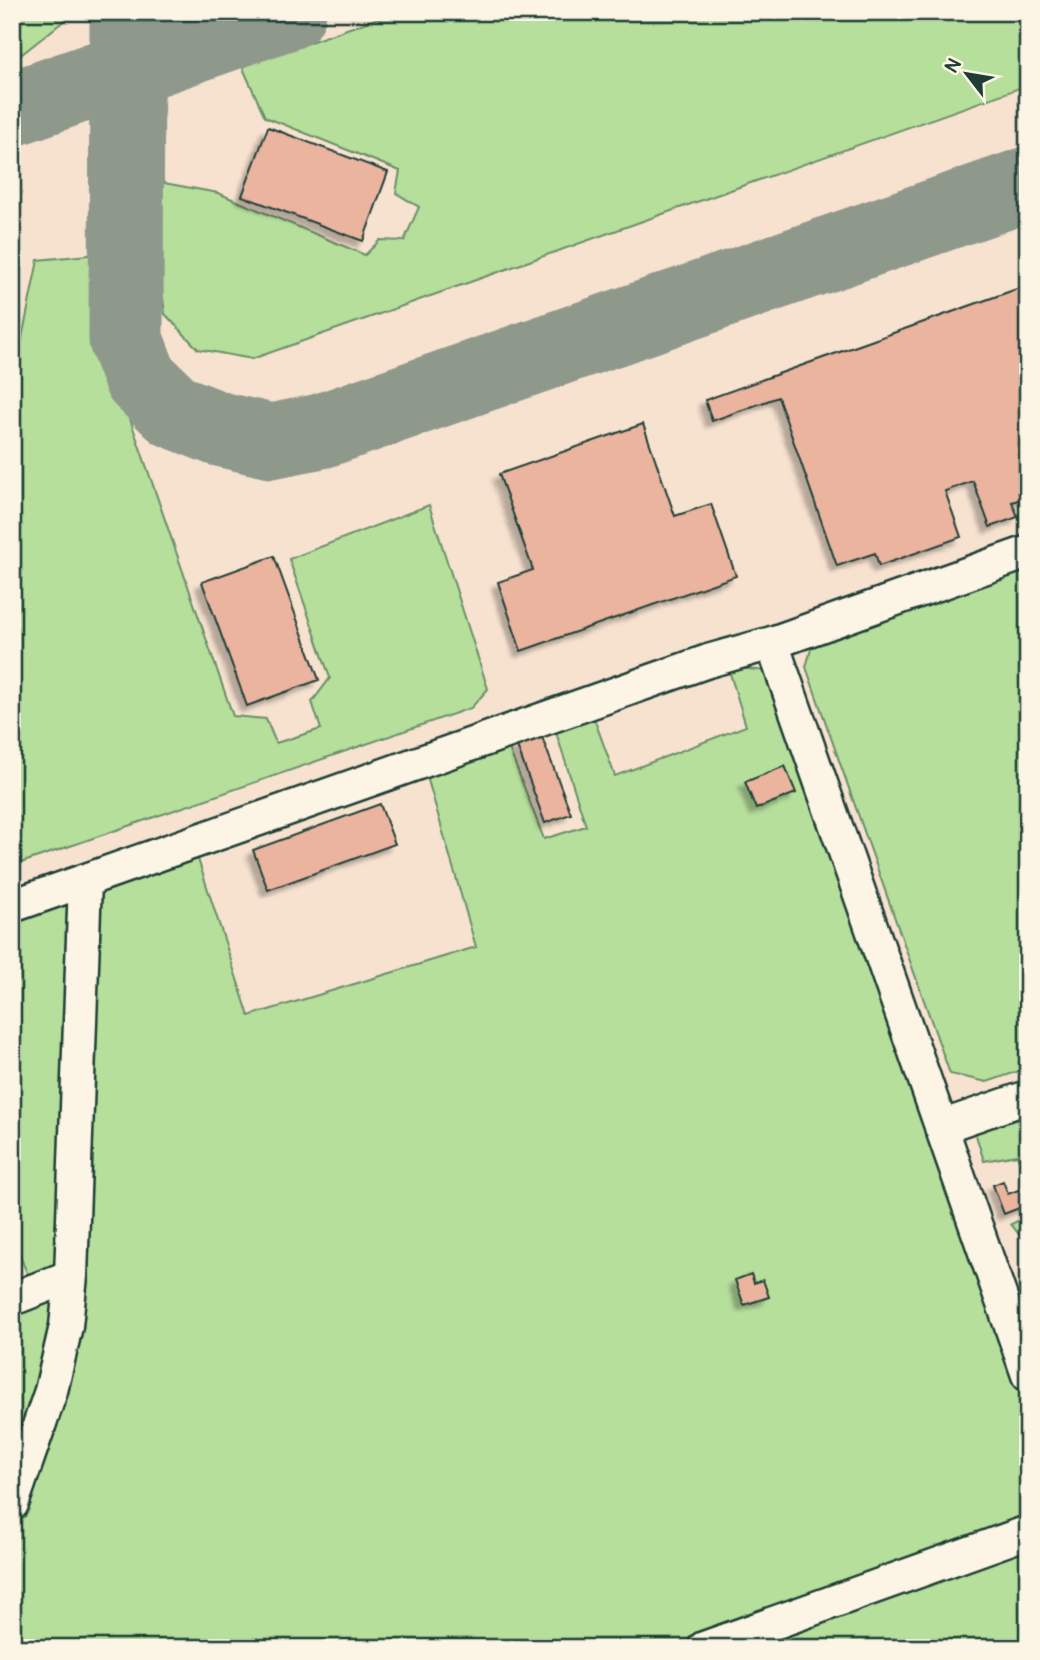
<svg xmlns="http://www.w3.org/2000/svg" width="1040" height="1660" font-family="Pangolin,sans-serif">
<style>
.built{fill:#f7e2d0}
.green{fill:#b6df9c;stroke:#6a8e68;stroke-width:2}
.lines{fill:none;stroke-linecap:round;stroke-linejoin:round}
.taxiway{stroke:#8e998c;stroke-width:75}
.building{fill:#eab49f;stroke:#1f3d34;stroke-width:2;filter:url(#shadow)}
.minor-casing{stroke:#1f3d34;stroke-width:37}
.minor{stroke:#fcf5e5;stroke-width:32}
</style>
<defs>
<filter id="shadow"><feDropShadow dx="-6" dy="6" stdDeviation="2" flood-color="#0004"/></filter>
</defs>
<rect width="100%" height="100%" fill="#fcf5e5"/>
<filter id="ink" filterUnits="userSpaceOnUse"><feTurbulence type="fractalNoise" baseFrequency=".0143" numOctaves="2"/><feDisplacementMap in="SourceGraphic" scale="14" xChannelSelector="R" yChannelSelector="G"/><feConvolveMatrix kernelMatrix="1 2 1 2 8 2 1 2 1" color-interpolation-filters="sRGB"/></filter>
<g filter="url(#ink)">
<path class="built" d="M12,12h1016v1636h-1016z"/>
<path class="green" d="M12,12h58v4l-58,46z
M395,12h633v73l-776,274 -54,-10 -33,-35 -17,-134 70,13 147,62 15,-15 24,1 15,-34 -23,-14 4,-22 -135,-54 -23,-51z
M98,254l22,136 113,326 33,3 10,24 45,-14 -9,-27 18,-24 -41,-119 140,-54 59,184 -17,19 -459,158v-479l26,-127z
M1028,567v501l-41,14 -37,-8 -144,-407 7,-25z
M728,667l39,4 19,41 242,689v247h-1016v-341l25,-9 -25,-62v-323l184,-60 53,163 227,-69 -50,-174 81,-30 37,96 42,-13 -33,-103 38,-13 24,66 131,-50z
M1028,1104v81l-11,-30 -33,6 -9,-29z
M1028,1216v30l-17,-22z"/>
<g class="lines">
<path class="taxiway" d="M127,12l-1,328 15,39 33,32 45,18 52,12 50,-10 707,-247
M12,109l277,-97"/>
</g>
<path class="building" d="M268,127l120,45 -25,69 -121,-45z
M1028,285v212l-16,5 6,15 -28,10 -17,-46 -28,10 16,46 -82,29 -4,-13 -38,13 -59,-169 -66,24 -7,-21z
M643,424l32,92 36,-12 25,72 -215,75 -23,-69 35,-12 -34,-96z
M274,556l45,124 -72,26 -45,-124z
M542,737l29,77 -26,9 -28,-77z
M785,766l11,27 -40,16 -11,-27z
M380,804l15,40 -127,46 -15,-40z
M1003,1181l5,13 13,-5 6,16 -23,9 -11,-29z
M751,1274l3,9 9,-3 6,17 -25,8 -9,-25z"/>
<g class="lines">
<g class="minor-casing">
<path id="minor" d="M772,643l256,732
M12,906l696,-245 64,-18 256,-91
M941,1127l87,-30
M12,1299l59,-23 14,-395
M12,1504l39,-113 15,-65 5,-50
M704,1648l324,-116"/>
</g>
<use href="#minor" class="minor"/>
</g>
</g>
<rect width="1040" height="1660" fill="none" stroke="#fcf5e5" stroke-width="42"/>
<rect x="21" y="21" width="998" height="1618" fill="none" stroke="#1f3d34" stroke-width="2.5" filter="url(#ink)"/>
<g transform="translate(967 74) rotate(301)" stroke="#fcf5e5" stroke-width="5" paint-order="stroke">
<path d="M0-5L12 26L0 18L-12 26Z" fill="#1f3d34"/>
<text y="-10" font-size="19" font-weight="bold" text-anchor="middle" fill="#1f3d34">N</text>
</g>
</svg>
